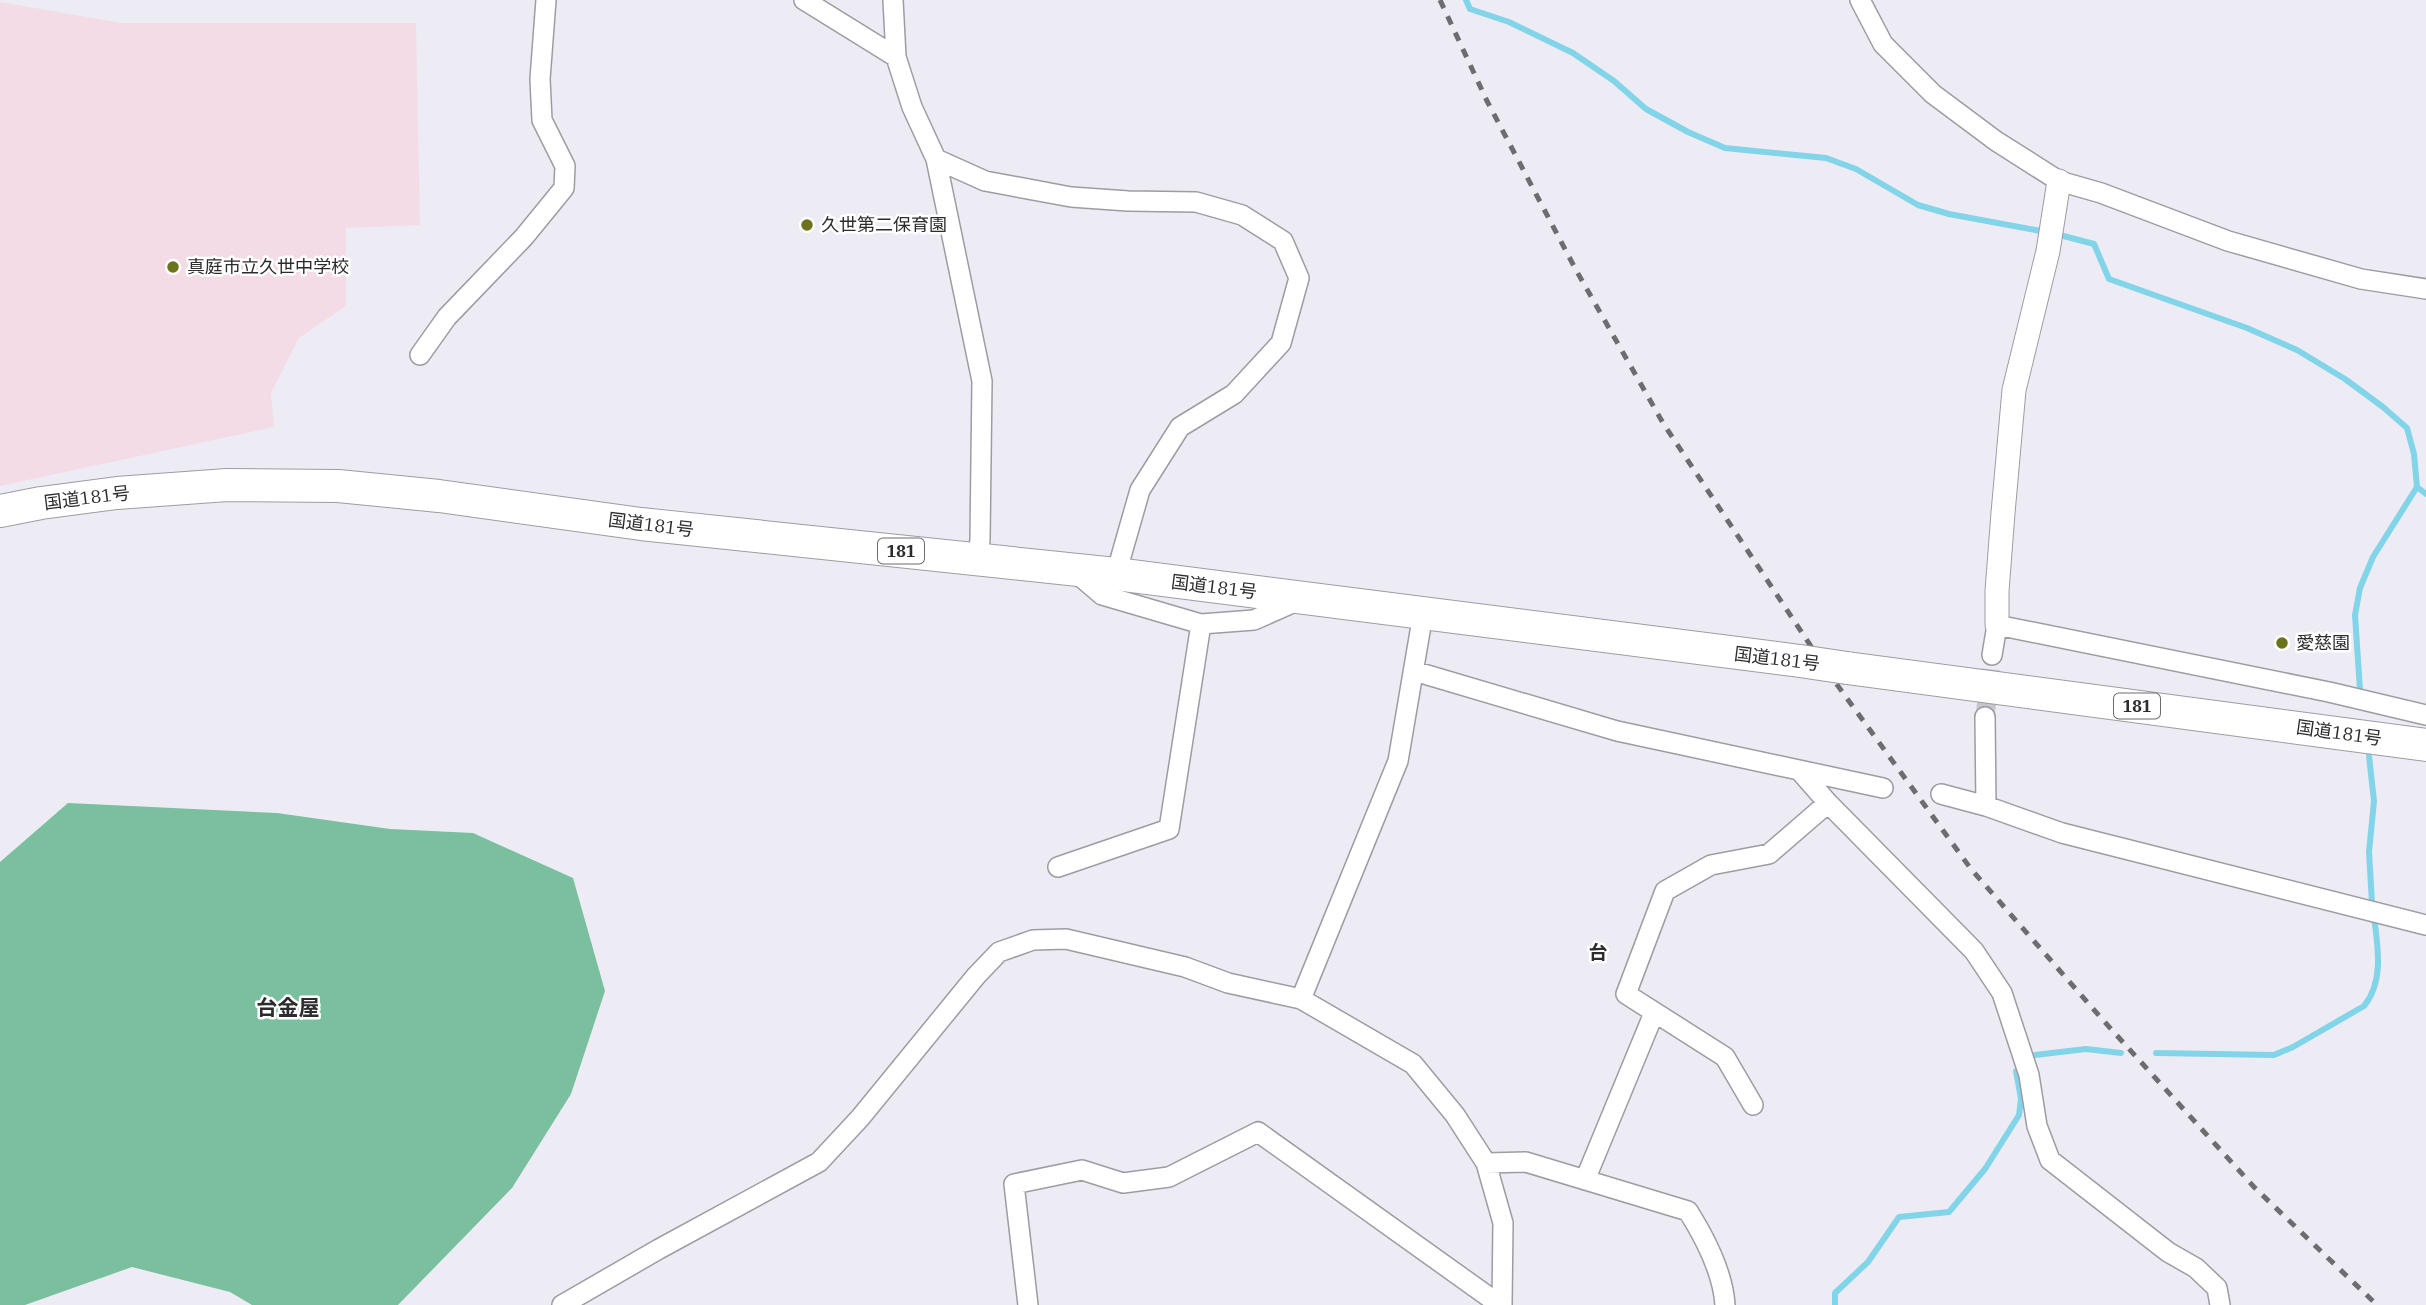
<svg xmlns="http://www.w3.org/2000/svg" width="2426" height="1305" font-family="'IBM Plex Serif','Noto Sans JP',serif">
<style>
.education{fill:#f4dce7}
.forest{fill:#7abf9e}
.lines{fill:none;stroke-linecap:round;stroke-linejoin:round}
.stream{stroke:#82d4e9;stroke-width:6}
.minor-tunnel{stroke:#c6c5cc;stroke-width:19;stroke-dasharray:19 10;stroke-linecap:butt}
.minor-casing{stroke:#9d9ca3;stroke-width:22}
.tertiary-casing{stroke:#9d9ca3;stroke-width:25}
.trunk-casing{stroke:#9d9ca3;stroke-width:34}
.minor{stroke:#fff;stroke-width:19}
.tertiary{stroke:#fff;stroke-width:23}
.trunk{stroke:#fff;stroke-width:32}
.rail{stroke:#6d6c71;stroke-width:5;stroke-dasharray:9 9;stroke-linecap:butt}
.trunk-bridge-casing{stroke:#9d9ca3;stroke-width:34;stroke-linecap:butt}
.trunk-bridge{stroke:#fff;stroke-width:32}
.poi-dot{fill:#6b731c;stroke:#fff;stroke-width:2.5}
.labels{text-anchor:middle;stroke-width:5;stroke-linejoin:round;paint-order:stroke}
.shield{fill:#fff;stroke:#6b6b6d;stroke-width:2}
.shield-label{font-size:16px;font-weight:bold;fill:#2c2b2e}
.poi-label{font-size:18px;fill:#2c2b2e;stroke:#fff;text-anchor:start}
.street-label{font-size:18px;fill:#2c2b2e;stroke:#fff}
.neighbourhood-label{font-size:19px;font-weight:bold;fill:#2c2b2e;stroke:#fff}
.quarter-label{font-size:21px;font-weight:bold;fill:#2c2b2e;stroke:#fff}
</style>
<rect width="100%" height="100%" fill="#edecf4"/>
<path class="education" d="M0,2l122,21h294l4,202 -74,3v78l-47,32 -28,55 3,34 -274,59z"/>
<path class="forest" d="M68,803l209,10 113,16 83,4 100,45 32,113 -34,103 -59,94 -114,117h-146l-22,-13 -98,-25 -107,38h-25v-443z"/>
<g class="lines">
<path class="stream" d="M1466,0l4,9 39,13 64,31 41,28 32,28 42,23 37,16 101,10 30,11 62,36 31,9 97,18
M2056,234l38,10 15,35 138,49 50,22 48,29 38,28 24,21 7,26 3,33 -44,70 -13,31 -5,27 5,75
M2417,487l9,7
M2369,756l5,45 -5,51 3,51
M2156,1053l118,2 19,-8 71,-41c20,-24 14,-59 10,-89
M2035,1055l51,-6 35,4
M1835,1305v-12l33,-31 31,-45 50,-5 36,-43 34,-54 2,-16 -5,-28"/>
<path class="minor-tunnel" d="M1985,717l7,-62"/>
<g class="minor-casing">
<path id="minor" d="M804,0l92,57
M893,0l3,57 16,50 24,52 46,222 -2,158 -2,21
M1860,0l23,44 50,50 63,47 63,40 42,12 127,48 133,38 65,10
M936,159l49,22 86,16 57,4 68,1 46,13 41,26 16,37 -18,65 -47,51 -54,33 -40,63 -24,84
M420,355l27,-38 77,-80 40,-49 1,-22 -23,-46 -2,-41 6,-79
M1074,571l28,24 99,29 53,-4 45,-20
M1992,655l5,-30 332,67 97,23
M1414,671l203,60 182,39 29,33 146,148 28,42 27,82 8,51 13,34 118,92 28,16 21,20 3,17
M1985,717l1,89 76,27 364,92
M1799,770l84,18
M1941,794l45,12
M1058,867l111,-38 32,-205
M1301,999l97,-238 25,-147
M1753,1105l-28,-48 -99,-63 39,-103 46,-26 58,-11 59,-51
M1486,1163l40,-1 162,49c17,27 35,61 37,94
M1585,1180l69,-167
M562,1305l97,-56 160,-87 41,-44 116,-142 23,-24 34,-12 33,-1 119,28 43,16 73,16 112,65 42,51 31,48 17,60 -1,82
M1028,1305l-14,-121 68,-14 41,13 46,-6 89,-45 242,173"/>
</g>
<g class="tertiary-casing">
<path id="tertiary" d="M1997,625v-34l6,-78 11,-123 34,-139 11,-70"/>
</g>
<g class="trunk-casing">
<path id="trunk" d="M0,511l41,-8 76,-10 110,-8 111,1 101,10 202,28 475,50 684,87
M1847,668l579,77"/>
</g>
<use href="#minor" class="minor"/>
<use href="#tertiary" class="tertiary"/>
<use href="#trunk" class="trunk"/>
<path class="rail" d="M1440,0l47,101 89,169 87,153 167,252 141,194 131,150 152,168 123,118"/>
<g class="trunk-bridge-casing">
<path id="trunk-bridge" d="M1800,661l47,7"/>
</g>
<use href="#trunk-bridge" class="trunk-bridge"/>
</g>
<g class="poi-dot">
<circle cx="807" cy="225" r="7"/>
<circle cx="173" cy="267" r="7"/>
<circle cx="2282" cy="643" r="7"/>
</g>
<g class="labels">
<g class="shield">
<rect x="878" y="538.5" width="46" height="25" rx="5"/>
<rect x="2114" y="693.5" width="46" height="25" rx="5"/>
</g>
<g class="shield-label">
<text x="901" y="557">181</text>
<text x="2137" y="712">181</text>
</g>
<g class="poi-label">
<text x="821" y="231">久世第二保育園</text>
<text x="187" y="273">真庭市立久世中学校</text>
<text x="2296" y="649">愛慈園</text>
</g>
<g class="street-label">
<text transform="translate(87 498) rotate(-7)" y="6">国道181号</text>
<text transform="translate(651 525) rotate(7)" y="6">国道181号</text>
<text transform="translate(1214 587) rotate(7)" y="6">国道181号</text>
<text transform="translate(1777 659) rotate(7)" y="6">国道181号</text>
<text transform="translate(2339 733) rotate(8)" y="6">国道181号</text>
</g>
<g class="neighbourhood-label">
<text x="1598" y="959">台</text>
</g>
<g class="quarter-label">
<text x="288" y="1015">台金屋</text>
</g>
</g>
</svg>
